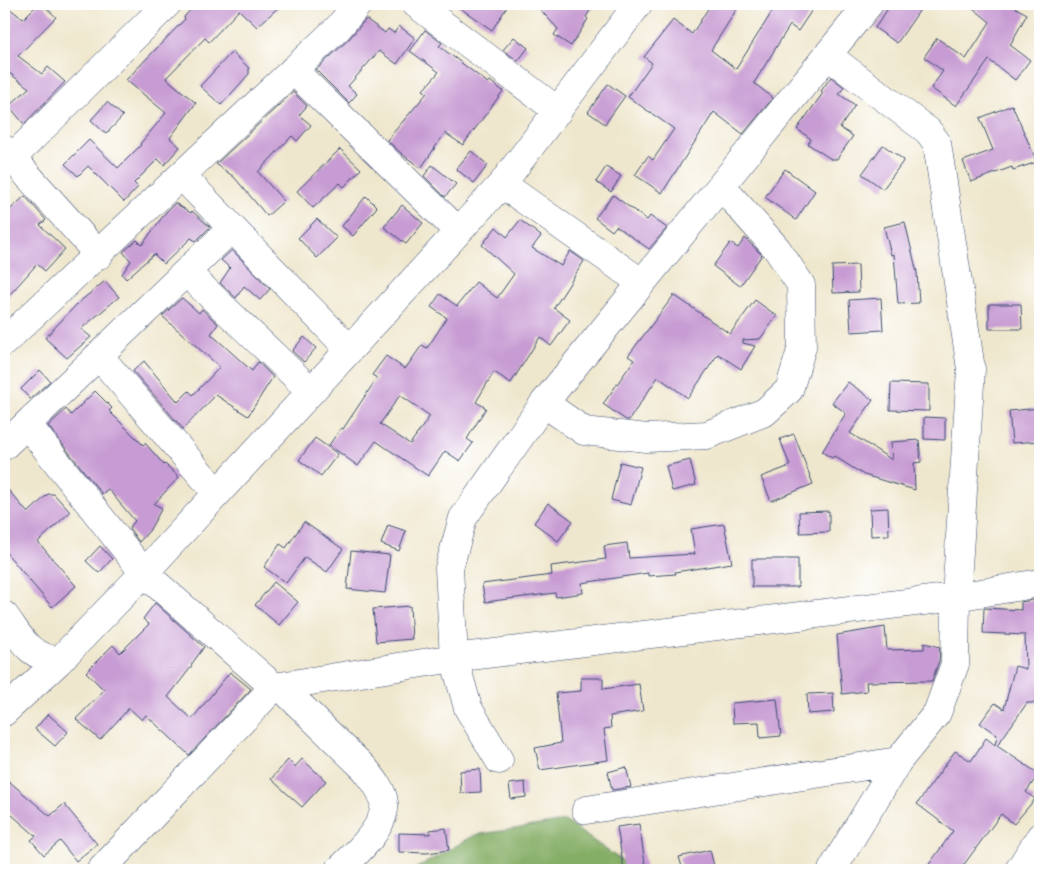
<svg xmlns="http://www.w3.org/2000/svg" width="1044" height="874" font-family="'Indie Flower',sans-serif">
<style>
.forest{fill:#84ad65;stroke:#506e62}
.building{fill:#c79bd3;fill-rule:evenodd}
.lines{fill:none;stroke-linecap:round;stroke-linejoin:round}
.minor-casing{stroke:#3b4b6f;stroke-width:29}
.minor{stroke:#fff;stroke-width:28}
</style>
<rect width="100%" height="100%" fill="#fff"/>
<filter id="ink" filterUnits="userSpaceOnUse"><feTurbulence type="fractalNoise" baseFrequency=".02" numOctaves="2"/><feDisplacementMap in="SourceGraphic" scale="10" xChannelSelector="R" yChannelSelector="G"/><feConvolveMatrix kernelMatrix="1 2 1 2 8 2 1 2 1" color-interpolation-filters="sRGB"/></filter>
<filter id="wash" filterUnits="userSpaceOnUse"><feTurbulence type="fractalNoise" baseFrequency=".0096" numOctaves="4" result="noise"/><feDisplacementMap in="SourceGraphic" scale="20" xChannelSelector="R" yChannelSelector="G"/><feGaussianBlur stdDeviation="1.12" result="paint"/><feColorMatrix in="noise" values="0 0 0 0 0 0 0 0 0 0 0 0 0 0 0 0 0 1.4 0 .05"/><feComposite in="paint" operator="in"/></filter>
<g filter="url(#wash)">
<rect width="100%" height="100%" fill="#efe7cd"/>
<path class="forest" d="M565,821l59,41 2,8h-213l62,-35z"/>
<g id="blocks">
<path class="building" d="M4,4l19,15 15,-15h4l14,13 -38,39 24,18 6,-7 17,15 -41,42 -15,-18 20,-18 -25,-19z
M196,4h86l-25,23 -18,-17 -30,32 -4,-4 -39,40 30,25 -26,35 10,9 -16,18 -6,-6 -24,24 4,4 -14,15 -36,-36 -10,10 -13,-12 24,-24 29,28 23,-23 -1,-1 26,-31 -40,-33 59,-61 -1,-2z
M454,4h55l-17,26z
M535,4h59l-8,13 2,2 -17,27 -17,-11 4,-6z
M711,4h29l-29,46 25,19 41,-65h39l-18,27 -8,-6 -36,58 19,15 -30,36 -29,-22 -52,81 -27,-18 13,-19 5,4 21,-31 -46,-32 24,-34 -8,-6 29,-37 19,14z
M891,4h33l-27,39 -22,-15z
M968,4h41l18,10 -17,31 20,15 -15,20 -26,-20 -33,46 -25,-18 12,-17 -19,-14 13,-19 29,21 24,-37z
M366,19l19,14 3,-4 6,4 5,-7 16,12 -18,26 -18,-13 -31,35 9,8 -8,9 -33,-33 33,-31z
M425,30l17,13 -3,3 49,37 2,-2 13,10 -40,54 -18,-12 -24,35 -18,-13 -16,-15 40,-47 -4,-3 16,-18 -29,-21z
M514,37l14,11 -10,13 -15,-11z
M232,52l17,16v6l-28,31 -21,-19z
M831,77l13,10 -5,7 16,11 -15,23 13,8 -16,23h-6l-23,-15 3,-5 -14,-10 26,-36 -2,-2z
M608,84l17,12 -20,28 -17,-12z
M293,92l14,14 -8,9 12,10 -14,16 -5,-5 -34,36 26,29 -17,15 -33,-39 -18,-13z
M107,102l16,14 -17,18 -15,-14z
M1012,105l25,57 -24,8 -1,-3 -41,15 -8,-21 30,-11 -13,-32z
M883,145l21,15 -21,29 -21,-15z
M340,149l21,20 -17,18 -4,-4 -27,25 -16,-17z
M471,151l17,14 -14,18 -18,-14z
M432,165l24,19 -11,13 -21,-21z
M606,167l15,9 -10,16 -15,-10z
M785,169l30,22 -19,29 -31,-23z
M613,195l34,25 3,-4 17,12 -18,21 -33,-23 -4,5 -17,-13z
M25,196l21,24 -6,5 25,24 -20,22 -8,-7 -33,37v-86z
M366,196l11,11 -24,29 -11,-10z
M175,203l16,10 1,-2 18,16 -14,14 -5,-3 -27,26 -10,-10 -28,25 -4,-5 9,-13 -8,-9 14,-12 5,5 24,-33z
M402,205l21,18 -17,21 -22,-17z
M317,219l20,19 -20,20 -19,-20z
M520,220l21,16 -9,12 29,18 9,-15 14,10 -30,47 16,12 -19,26 -11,-9 -29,46 -17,-11 -18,30 10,6 -19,31 6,4 -13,18 -15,-10 -17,25 -52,-35 -18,25 -29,-21 12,-17 2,1 34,-51 -5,-3 14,-19 19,13 17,-24 5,3 20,-30 -16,-11 9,-13 17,12 19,-24 21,16 17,-24 -32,-29 14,-18 11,10zM400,395l30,21 -20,28 -30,-20z
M905,222l12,51 2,30 -21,1 -4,-50 -3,1 -7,-28z
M745,238l17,17 -22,31 -27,-20 17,-23 8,5z
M232,250l38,39 -10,11 -16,-14 -8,12 -16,-15 10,-15 -9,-8z
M858,265l1,27 -26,1 -1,-27z
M105,281l14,16 -38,32 10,8 -24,21 -22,-20 33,-35z
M674,295l56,39 25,-34 22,16 -17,23 -17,1v3l12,3 -14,23 -23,-15 -30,44 -30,-21 -29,43h-3l-23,-16 31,-44 -6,-4z
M182,298l17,15 3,-4 16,15 -7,10 41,37 6,-9 15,15 -25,39 -32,-21 -33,34 -50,-58 11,-10 34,41 11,-11 4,4 27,-28 -58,-51z
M881,298l2,32 -32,2 -2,-32z
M989,304h32l1,25h-33z
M304,337l12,11 -12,14 -12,-11z
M40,370l10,11 -20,18 -9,-10z
M848,382l25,18 -23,33 42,27 -1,-18 28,-2 2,22 -7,1 1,27 -51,-15 -30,-19 -2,2 -10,-6 24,-39 -14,-10z
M891,383l38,1v27l-39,-1z
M95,391l17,17 -3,3 34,34 2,-2 19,22 1,-1 14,13 -25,27 8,4 -13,23 -10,11 -10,-14 6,-7 -27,-32 -6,5 -54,-68 18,-17 5,6z
M1040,408v33l-28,2 -3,-32z
M924,417l21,1v22l-21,-1z
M794,434l19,50 -42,17 -10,-24 29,-11 -10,-27z
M315,438l23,16 -17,22 -22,-16z
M690,460l6,25 -24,6 -6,-25z
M620,462l21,5 -10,38 -20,-5z
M4,485l24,28 20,-19h6l16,18 -32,30 38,44 -24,21 -48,-57z
M548,503l25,18 -15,20 -24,-18z
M888,508l1,27 -18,1 -1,-27z
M829,511v21l-29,1 -1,-21z
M304,522l39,27 -16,23 -22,-15 -19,26 -22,-16 16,-23 6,4z
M724,524l8,39 -57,9 1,2 -28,2v-3l-66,10 1,10 -27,4 -1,-4 -70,9 -3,-18 70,-9 -1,-9 55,-7 -2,-13 23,-3 2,15 66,-4 -4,-25z
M388,525l18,6 -7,20 -18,-7z
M100,546l12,13 -13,14 -13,-12z
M351,551l39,4 -5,38 -38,-4z
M752,559h46v28h-46z
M274,582l24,20 -19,23 -24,-20z
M1038,599l2,104h-13l-30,43 42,28 -13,18 9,7 -21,25 -13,-10 -41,56h-35l28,-39 -36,-27 38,-53 16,10 15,-23 9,7 2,-10 -17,-12 15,-20 9,6 11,-43 11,3 -1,-34 -42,-2 1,-25 37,2v-8z
M155,603l49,44 -13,18 1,1 -24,31 24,22 38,-47 21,17 -62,66 -43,-40 -4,5 -13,-12 -29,32 -24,-21 28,-29 -18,-18 27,-27 7,8 29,-29 -6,-5z
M410,606l2,33 -36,3 -3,-33z
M885,627l2,23 37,-1v-6l16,4 -1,14 -7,20 -66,1 1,9 -25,3 -5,-59z
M581,678h22v11l36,-5 4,27 -33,5 1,12 -7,1 4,31 -68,10 -5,-22 26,-5 -5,-50 25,-2z
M833,693l1,19 -26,2 -1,-20z
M777,699l4,37 -21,2 -1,-16 -26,1 -1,-20z
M48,714l20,18 -13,14 -20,-17z
M302,759l24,22 -24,26 -31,-28 17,-19 7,7z
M626,767l5,20 -19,3 -4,-18z
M480,769l1,23 -20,1 -1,-22z
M4,777l46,39 14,-12 33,40 -21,17 -16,-20 -16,14 -13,-15 5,-4 -32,-28z
M525,782l1,15 -15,2 -2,-15z
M639,824l7,46h-22l-7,-43z
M446,828l3,22 -22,3 -28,-1v-19l32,1 -1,-4z
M710,850l5,20h-32l-4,-13z"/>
</g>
</g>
<g filter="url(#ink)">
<use href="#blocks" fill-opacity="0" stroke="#3b4b6f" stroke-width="1"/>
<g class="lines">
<g class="minor-casing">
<path id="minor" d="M416,4l142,107
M827,55l101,76 9,12 34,226 -15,228 -1,67 -18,49 -39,48 -66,109
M293,70l165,161
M4,149l95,106
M4,164l8,-6 155,-154
M182,176l167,173
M502,184l140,99
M186,272l125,119
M4,342l334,-314 20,-24
M99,356l118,137
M544,403l40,28 63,7 60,-3 58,-23 24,-22 13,-43 -1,-62 -24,-36 -56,-63
M27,424l117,149 130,114 180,-29 502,-61 84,-14
M4,446l228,-218
M4,615c18,24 23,41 55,46
M281,687l84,82c7,9 18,21 19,34 3,23 -29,52 -45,67
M4,712l55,-51 85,-88 358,-389 136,-180
M499,760l-31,-52 -14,-50 -5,-90 14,-50 81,-115 325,-399
M586,810l312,-49
M101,870l173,-183
M1019,870l21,-33"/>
</g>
<use href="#minor" class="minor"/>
</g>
</g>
<rect width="1044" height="874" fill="none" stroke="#fff" stroke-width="20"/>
</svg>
